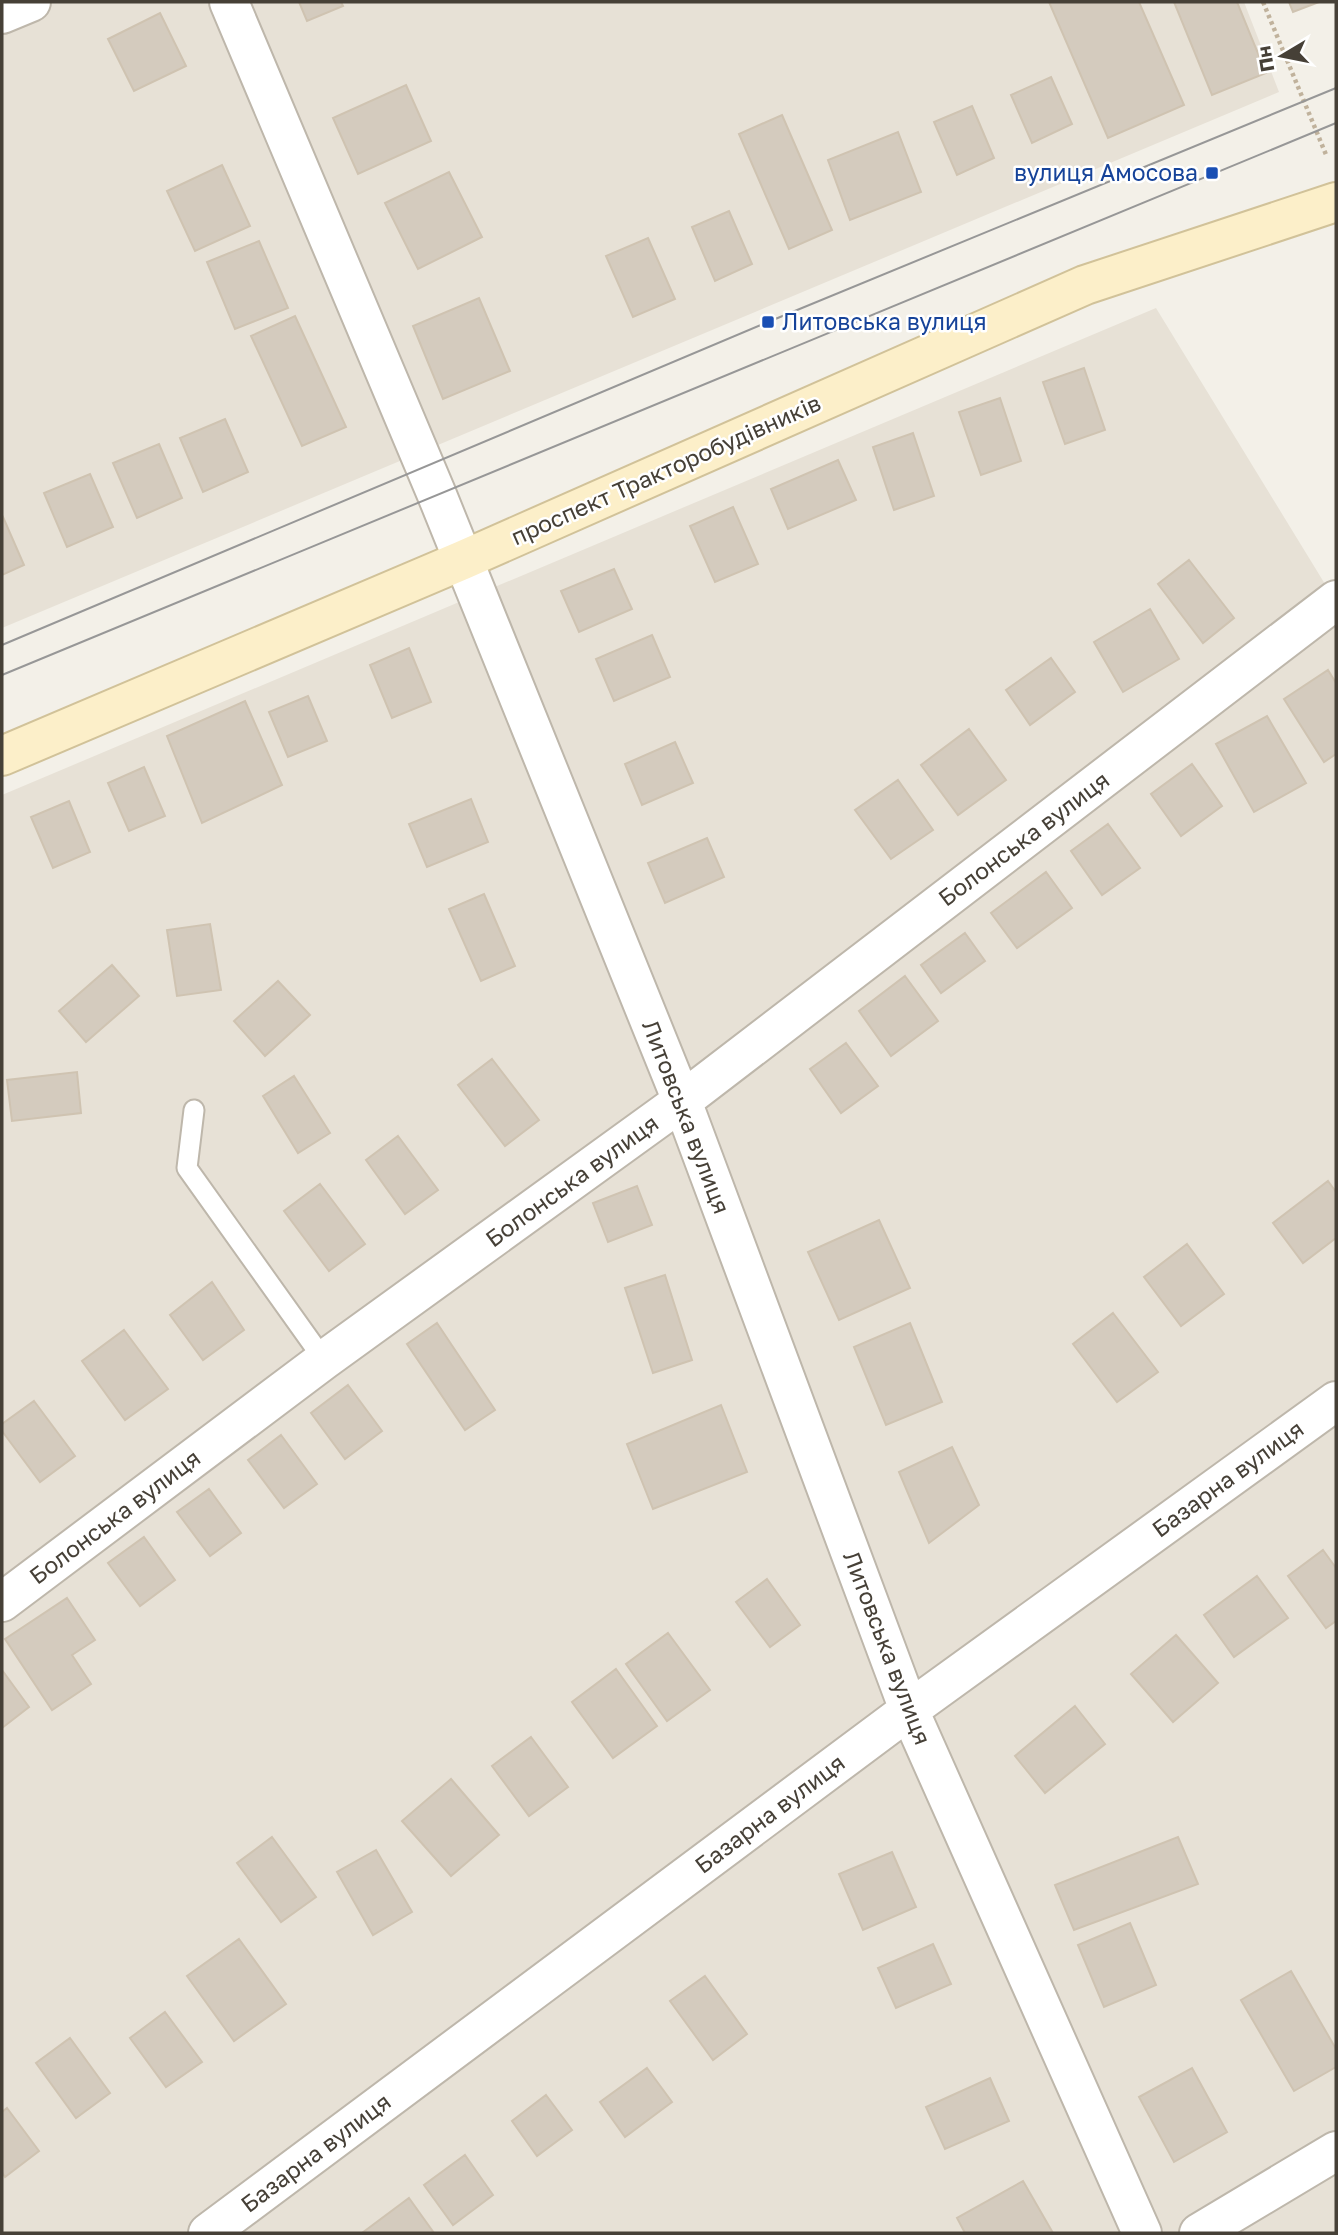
<svg xmlns="http://www.w3.org/2000/svg" width="1338" height="2235" font-family="'Golos Text',sans-serif">
<style>
.residential{fill:#e7e1d6}
.building{fill:#d4cbbe;stroke:#cfc3b1;stroke-width:2}
.lines{fill:none;stroke-linecap:round;stroke-linejoin:round}
.lane-casing{stroke:#beb7ab;stroke-width:23}
.street-casing{stroke:#beb7ab;stroke-width:42}
.secondary-casing{stroke:#d1c299;stroke-width:42}
.path{stroke:#c0b29c;stroke-width:4.5;stroke-dasharray:3.5 3.5;stroke-linecap:butt}
.lane{stroke:#fff;stroke-width:19}
.street{stroke:#fff;stroke-width:38}
.secondary{stroke:#fcefc9;stroke-width:38}
.tram{stroke:#979797;stroke-width:2}
.transit-dot{fill:#1a4fb4;stroke:#fff;stroke-width:2.5}
.labels{text-anchor:middle;stroke-width:5;stroke-linejoin:round;paint-order:stroke}
.transit-label{font-size:23px;fill:#164399;stroke:#fff;text-anchor:end}
.street-label{font-size:23px;fill:#464037;stroke:#fff}
</style>
<rect width="100%" height="100%" fill="#f3f0e8"/>
<path class="residential" d="M2,2h1242l35,90 -1277,536z
M1156,308l180,294v1631h-1334v-1438z"/>
<path class="building" d="M299,2h42l2,4 -36,15z
M1049,2h90l45,103 -76,33z
M1174,2h63l29,71 -54,22z
M1289,2h30l-26,10z
M160,13l26,53 -52,25 -26,-52z
M1051,77l21,47 -40,19 -21,-48z
M406,85l25,56 -73,33 -25,-56z
M972,106l22,52 -37,17 -23,-53z
M782,115l50,115 -43,19 -50,-115z
M898,132l23,60 -71,28 -22,-60z
M222,165l28,61 -55,25 -28,-60z
M449,172l33,65 -64,32 -33,-66z
M729,211l23,53 -37,17 -23,-54z
M648,238l27,61 -42,18 -27,-61z
M259,241l29,67 -53,21 -28,-67z
M479,298l31,73 -67,28 -30,-73z
M295,316l51,111 -44,19 -51,-110z
M1084,368l21,62 -40,14 -22,-62z
M1000,398l21,63 -40,14 -22,-63z
M225,419l23,53 -45,20 -23,-54z
M913,433l21,63 -40,14 -21,-63z
M159,444l23,54 -45,20 -24,-55z
M838,460l18,40 -68,29 -17,-40z
M90,474l23,53 -46,20 -23,-54z
M733,507l25,57 -43,18 -25,-56z
M3,517l21,48 -22,10v-57z
M1189,560l45,58 -31,25 -45,-59z
M614,569l18,40 -53,23 -18,-41z
M1150,609l29,50 -56,33 -29,-50z
M652,635l18,42 -56,24 -18,-42z
M409,648l22,54 -39,16 -22,-53z
M1051,658l24,34 -45,33 -24,-35z
M1328,670l8,13v71l-12,8 -40,-63z
M308,696l19,45 -39,16 -19,-45z
M245,701l37,84 -80,38 -35,-87z
M1267,716l39,67 -52,29 -38,-68z
M969,729l37,51 -48,35 -37,-50z
M675,742l18,41 -51,22 -17,-41z
M1192,764l30,42 -41,30 -30,-42z
M144,767l21,49 -36,15 -21,-48z
M898,780l35,50 -42,29 -36,-49z
M471,799l17,43 -61,25 -18,-43z
M69,801l21,51 -37,16 -22,-51z
M1108,824l32,44 -38,27 -31,-44z
M707,838l17,39 -59,26 -17,-40z
M1046,872l26,36 -55,40 -26,-35z
M484,894l31,72 -34,15 -32,-72z
M210,924l11,66 -44,6 -10,-66z
M965,933l20,28 -44,32 -20,-28z
M112,965l27,31 -53,46 -27,-31z
M905,976l33,45 -47,35 -32,-45z
M278,981l32,34 -45,41 -31,-35z
M846,1043l32,43 -37,27 -31,-44z
M492,1059l47,61 -34,26 -47,-61z
M77,1072l4,41 -69,8 -5,-41z
M294,1076l36,57 -32,20 -35,-57z
M398,1136l40,54 -33,24 -39,-54z
M1328,1181l8,11v46l-33,25 -30,-40z
M320,1184l45,60 -36,27 -45,-60z
M637,1186l15,39 -44,17 -15,-39z
M879,1220l31,68 -71,32 -31,-68z
M1187,1244l37,50 -43,32 -37,-49z
M665,1275l27,85 -39,13 -28,-85z
M212,1282l32,48 -41,30 -33,-45z
M1113,1313l45,59 -41,30 -44,-58z
M437,1323l58,87 -30,20 -58,-86z
M910,1323l32,79 -56,23 -32,-78z
M124,1330l44,59 -43,31 -43,-59z
M348,1385l34,46 -37,28 -34,-46z
M34,1401l41,55 -35,26 -38,-51v-7z
M721,1405l26,67 -94,37 -26,-65z
M281,1435l36,49 -33,24 -36,-48z
M952,1447l27,58 -50,38 -30,-71z
M209,1489l32,44 -31,23 -33,-44z
M144,1537l31,43 -35,26 -32,-43z
M1323,1550l13,18v53l-10,7 -38,-52z
M1257,1576l31,42 -54,39 -30,-42z
M767,1579l33,46 -30,22 -34,-45z
M67,1598l28,42 -23,15 19,29 -39,26 -47,-71z
M668,1633l42,57 -43,31 -41,-57z
M1176,1635l42,48 -45,39 -42,-48z
M616,1669l41,57 -44,32 -41,-56z
M2,1670l27,37 -27,21z
M1075,1706l30,38 -60,49 -30,-37z
M531,1737l37,50 -39,29 -37,-50z
M451,1779l48,56 -48,41 -49,-55z
M272,1837l44,60 -35,25 -44,-59z
M1178,1837l20,47 -124,46 -19,-45z
M376,1850l36,62 -39,23 -36,-63z
M892,1852l24,55 -53,23 -24,-56z
M1130,1923l26,62 -52,22 -26,-62z
M239,1939l47,65 -52,37 -47,-65z
M933,1944l18,40 -55,24 -18,-40z
M1291,1971l45,78v18l-42,24 -53,-91z
M705,1976l42,58 -34,26 -43,-59z
M165,2012l37,50 -36,25 -36,-49z
M70,2038l40,55 -34,25 -40,-55z
M647,2068l25,34 -47,35 -25,-35z
M1192,2068l35,64 -53,30 -35,-65z
M990,2078l19,43 -64,28 -19,-42z
M546,2095l26,35 -35,26 -25,-35z
M7,2108l32,43 -34,26 -3,-5v-60z
M465,2155l28,40 -40,30 -29,-40z
M1023,2181l30,52h-88l-8,-15z
M409,2198l25,35h-72z"/>
<g class="lines">
<g class="lane-casing">
<path id="lane" d="M194,1110l-7,58 137,192"/>
</g>
<g class="street-casing">
<path id="street" d="M229,2l208,493 245,606 227,609 233,523
M2,14l29,-12
M2,1602l322,-242 358,-259 654,-501
M208,2233l701,-523 427,-309
M1199,2233l137,-82"/>
</g>
<g class="secondary-casing">
<path id="secondary" d="M2,756l461,-196 622,-275 251,-83"/>
</g>
<path class="path" d="M1263,2l64,155"/>
<use href="#lane" class="lane"/>
<use href="#street" class="street"/>
<use href="#secondary" class="secondary"/>
<path class="tram" d="M2,645l766,-323 568,-234
M2,675l1334,-552"/>
</g>
<g class="transit-dot">
<rect x="1205" y="166" width="14" height="14" rx="3.5"/>
<rect x="761" y="315" width="14" height="14" rx="3.5"/>
</g>
<g class="labels">
<g class="transit-label">
<text x="1198" y="181">вулиця Амосова</text>
<text x="782" y="330" text-anchor="start">Литовська вулиця</text>
</g>
<g class="street-label">
<text transform="translate(666 470) rotate(-24)" y="8">проспект Тракторобудівників</text>
<text transform="translate(1024 839) rotate(-37)" y="8">Болонська вулиця</text>
<text transform="translate(686 1117) rotate(69)" y="8">Литовська вулиця</text>
<text transform="translate(572 1181) rotate(-36)" y="8">Болонська вулиця</text>
<text transform="translate(1228 1479) rotate(-36)" y="8">Базарна вулиця</text>
<text transform="translate(115 1517) rotate(-37)" y="8">Болонська вулиця</text>
<text transform="translate(887 1648) rotate(69)" y="8">Литовська вулиця</text>
<text transform="translate(770 1814) rotate(-37)" y="8">Базарна вулиця</text>
<text transform="translate(316 2153) rotate(-37)" y="8">Базарна вулиця</text>
</g>
</g>
<rect width="1338" height="2235" fill="none" stroke="#464037" stroke-width="7"/>
<g transform="translate(1282 56) rotate(260)" stroke="#ffffff" stroke-width="5" paint-order="stroke">
<path d="M0-5L12 26L0 18L-12 26Z" fill="#464037"/>
<text y="-10" font-size="19" font-weight="bold" text-anchor="middle" fill="#464037">Пн</text>
</g>
</svg>
